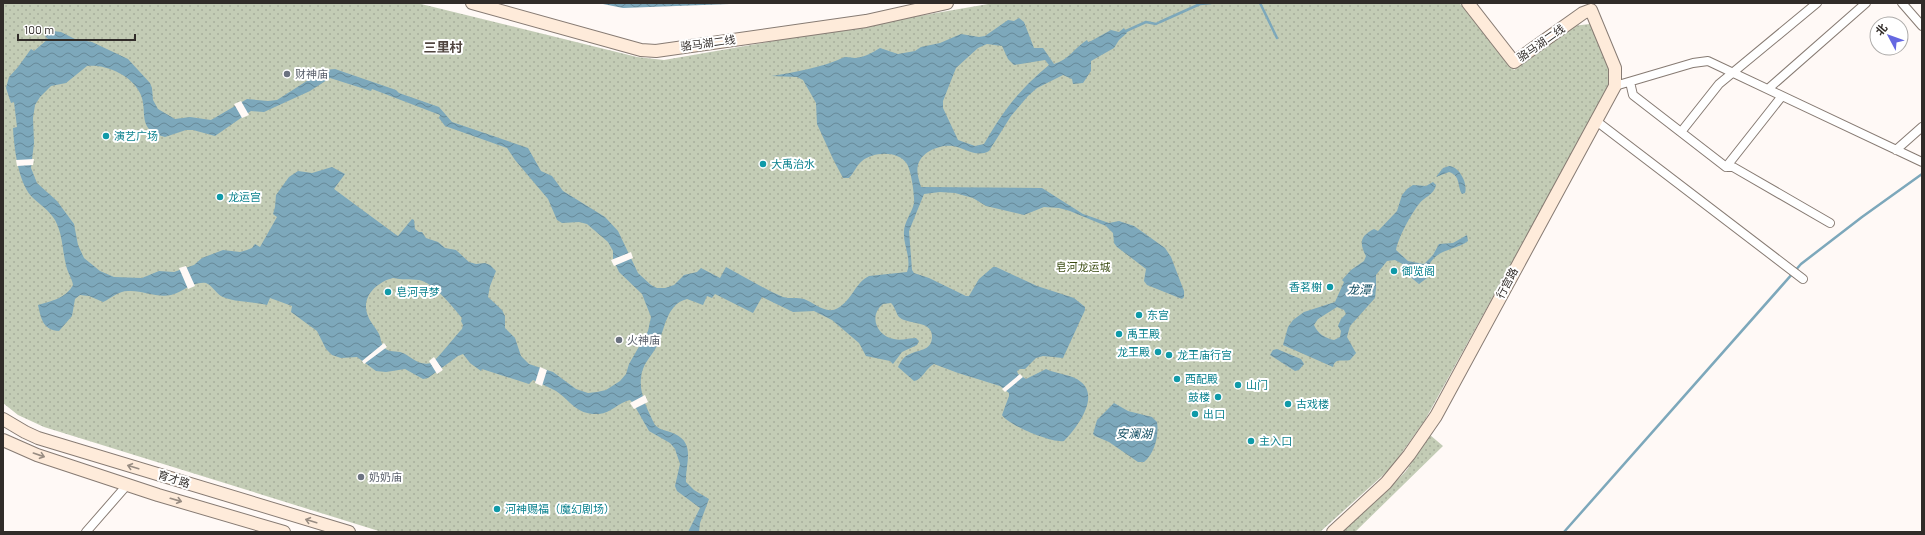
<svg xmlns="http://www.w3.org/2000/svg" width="1925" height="535" font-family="Barlow,'Noto Sans SC',sans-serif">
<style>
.green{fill:url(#green-dots)}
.water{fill:url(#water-waves);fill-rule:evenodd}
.pier{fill:#fff9f6}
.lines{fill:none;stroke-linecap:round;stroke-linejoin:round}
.stream{stroke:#7da8bb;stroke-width:2.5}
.street-casing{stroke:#877b73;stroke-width:10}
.secondary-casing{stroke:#877b73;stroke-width:14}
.street{stroke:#fff;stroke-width:8}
.secondary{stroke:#feebda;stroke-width:12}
.oneway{stroke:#988c82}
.worship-dot{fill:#6b7280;stroke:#fff;stroke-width:1.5}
.culture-dot{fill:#0f9aa8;stroke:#fff;stroke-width:1.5}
.labels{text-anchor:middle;stroke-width:4;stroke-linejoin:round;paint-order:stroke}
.street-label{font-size:11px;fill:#312c29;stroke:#fff}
.worship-label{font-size:11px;fill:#5b616d;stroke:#fff;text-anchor:start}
.culture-label{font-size:11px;fill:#0d838f;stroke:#fff;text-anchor:start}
.park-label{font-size:11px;fill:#3a4b11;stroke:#fff}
.water-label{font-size:12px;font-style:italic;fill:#124d62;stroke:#fff}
.quarter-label{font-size:13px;font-weight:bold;fill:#50453f;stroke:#fff}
</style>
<defs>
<pattern id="green-dots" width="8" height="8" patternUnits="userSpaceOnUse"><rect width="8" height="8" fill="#c3ccb5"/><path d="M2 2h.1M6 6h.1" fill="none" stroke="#a8af9c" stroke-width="1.8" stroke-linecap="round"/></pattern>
<pattern id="water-waves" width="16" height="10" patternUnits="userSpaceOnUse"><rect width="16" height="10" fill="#7da8bb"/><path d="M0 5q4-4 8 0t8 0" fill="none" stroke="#678998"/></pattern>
</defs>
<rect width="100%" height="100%" fill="#fff9f6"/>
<path class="green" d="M3,3h414l220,54 27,3 330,-57h465l17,16 38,51 58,-44 18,-2c12,14 24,46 18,64l-183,332 -34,48 -71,64h-938l-338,-105 -26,-12 -15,-12z
M1430,435l13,11 -88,86h-13l42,-38 22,-23z"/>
<path class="water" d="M598,3h158l-133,5z
M1019,18l5,4 10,26h9l11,16c15,-4 21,-17 33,-24l1,2 3,-1 20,-11 8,2 5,-4 3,5 -8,7 -5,8 -23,13v10l-8,12 -10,1 -1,-5 -9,-4 -26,13 -9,8 -17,20 -22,35c-13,7 -24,-3 -36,-5 -13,-2 -32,6 -35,19 -2,7 1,15 3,22l121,1 41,26 26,9 10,-2 15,5 31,22 6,9 13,34v6l-2,2 -35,-14 -3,-4 2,-12 -29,-22 -3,-4 -1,-10 -7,-7 -36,-15 -11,-3 -15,-1 -20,8 -38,-9 -13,-8 -18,-5 -15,-1 -16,2 -15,37 3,39 2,3 15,5 37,18h3l10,-17 14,-12h3l41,19 37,12 11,9v3l-22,48 -20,-2 -7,2 -11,11h-5l-3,2 1,3 8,5 20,-10c10,5 26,5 35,13 19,15 -4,46 -17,59 -11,3 -56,-16 -62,-26l7,-19v-3l-9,-7 -42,-13 -24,-9c-8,4 -12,16 -20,17l-16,-14c3,-6 6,-11 12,-13 10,-5 22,-3 22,-18 0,-16 -25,-11 -33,-19 -3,-4 -4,-10 -8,-14l-8,1c-15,12 -6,32 11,35 7,2 15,-1 22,-1l3,3 -2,4 -15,7 -9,12 -3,-3 -24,-5 -7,-13 -27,-23 -18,-9 -21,1 -31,-15 -9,16 -38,-19 -3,4 -5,-2 -4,9 -16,-6c-21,5 -22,31 -30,47 -6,11 -15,18 -16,32 -2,15 7,33 14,47 6,6 12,5 20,9 21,10 10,30 11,48l8,8 15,9 -9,24 -1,9h-11l12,-24 -23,-17 -2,-5 5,-22 -5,-15 -5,-6 -21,-12 -16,-28 -3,-3c-11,2 -19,13 -31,14 -23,1 -27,-12 -43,-23 -7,-4 -15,-7 -23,-11l-4,4 -47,-15 -1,2 -11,-8 -7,-9 -5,2 -30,22 -5,1 -18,-10 -19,3 -10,-1 -19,-14 -16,1 -9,-3 -6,-6 -9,-18 -26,-19 1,-6 -22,-8 -3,7c-14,-4 -30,-2 -44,-8 -7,-3 -10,-11 -17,-14 -13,-2 -23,9 -35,12 -15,3 -28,-5 -43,-4 -10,0 -16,7 -25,11l-14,-6 -9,-1 -5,4 -3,17 -13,15c-16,-1 -18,-12 -21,-26 14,-4 28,-7 35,-20 -1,-7 -6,-13 -7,-20 -4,-16 -3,-30 -11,-45 -6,-10 -16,-16 -24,-24 -13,-15 -17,-49 -18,-68l4,-1 -3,-25 -3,1 -5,-15 3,-11 9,-10 13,-18 3,2 14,-12 -3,-3 8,-5 8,1 14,7 17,3 36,17 22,24 2,5 1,12 5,9 17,10 15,-2 21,3 36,-21 21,2 9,-1 47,-30 11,-1 61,21 3,3 40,14 13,15 76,26 13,23 11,5 11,15 42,26 13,14 20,42 13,12 6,3h8l9,-3 10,-10 13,-3 4,-4 19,10 6,-11c19,10 38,22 57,30 7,2 14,0 21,2 11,4 22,16 34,9 14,-8 17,-25 31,-32l38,-4c5,-13 -4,-27 -3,-40 0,-10 8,-19 10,-29 1,-7 -3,-33 -7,-39 -9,-14 -34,-12 -45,-3 -6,5 -8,12 -13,17h-6l-10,-19 -16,-35 -1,-21 -13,-23 -6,-3 -26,-1c21,-3 53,-9 71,-18 4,-2 9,0 13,0 10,-1 17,-5 25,-10l18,6 17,-3 6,-4 19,-4 21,-9 18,3 6,-1 23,-16 6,1zM987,44l15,2 6,13 6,6 31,-5 4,5c-31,26 -45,45 -65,79l-9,2 -17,-6 -15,-32v-7l13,-33 22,-20zM87,66c19,-2 44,9 53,27 9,18 -5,37 25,44l21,-7h7l22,6 36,-25 13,1 46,-21 20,-13 41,13 1,-2 68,26 -1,3 6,8 62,22 8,12 33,39 9,21 5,3 17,-1 8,2 21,18 5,9v8l6,13 23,22 9,23 -3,14 -19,33 -3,10 -6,7 -14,9 -9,2 -9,1 -12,-4 -23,-17 -24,-8 -8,-8 -6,-18 -10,-10v-12l-3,-6 -14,-13 2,-11 6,-15 -6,-6 -5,-2 -9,1 -7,-2 -13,-12 -11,-2 -7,-6 -12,-4 -4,-6h-3l-4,-3 -1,-9 -2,-1 -14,17 -3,-2 -61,-45 11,-15 -13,-7 -20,6 -14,-2 -9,6 -13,18 -1,12 -2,7 4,3 -17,30 -5,-3 -3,4 -5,2 -7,2 -17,-2 -21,8 -8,7 -20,7 -15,-1 -17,7 -28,-1 -14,-6 -16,-13 -6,-13 -4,-21 -17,-23 -20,-18 -6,-15 3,-25 -1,-25 2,-13 5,-8 11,-11 15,-3zM393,278c9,2 18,1 26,2 15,3 33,26 43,38l-1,3 2,4 -1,4c-6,6 -26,32 -31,34 -13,4 -22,-9 -31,-11 -6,-1 -14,0 -17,-6 -2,-3 -2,-8 -4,-12 -3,-6 -9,-12 -11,-18 -8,-19 9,-34 25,-38z
M1449,166c11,1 19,18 16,27l-3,1c-5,-8 -1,-18 -13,-22l-13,5 7,-9z
M1433,182l3,3c-2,10 -12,12 -17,19 -8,10 -21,34 -23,46l12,11 16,3 9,-9 6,-11 14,-1 14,-8 1,6c-11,9 -33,8 -39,25 -1,4 0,8 -2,12l-8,6 -11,-9 -2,-9 -11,-6 -8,1 -11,14v13l-1,10 -25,28 -3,11 9,16 -6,7c-7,2 -15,-3 -17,7l-50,-22 5,-18 5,-7 11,-8 31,-10 9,-20 -2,-2 9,-10 13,-9 2,-5c-7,-13 -6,-20 8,-27l4,2 19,-20 5,-16 5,-6 6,-4 13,1zM1337,307l7,3 2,4 -5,5 -3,7 3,5 -1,6 -6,3c-9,-2 -16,-6 -20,-15l4,-6z
M1277,349l24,10 3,5 -5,6 -4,1 -25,-16 3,-5z
M1114,403l14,8 24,6 5,5c2,13 -2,31 -13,40h-6l-29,-20 -14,-6 -2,-2 4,-14z"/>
<path class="pier" d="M241,101l8,14 -7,3 -8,-14z
M34,159l-1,6 -16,1 -1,-6z
M631,252l2,6 -19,8 -3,-6z
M186,266l9,20 -7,3 -9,-21z
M384,343l3,4 -23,17 -2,-3z
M434,357l9,13 -6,4 -8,-13z
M540,367l7,3 -5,16 -7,-3z
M1020,374l3,3 -18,15 -3,-3z
M645,395l3,7 -14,7 -4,-6z"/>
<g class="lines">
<path class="stream" d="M1260,3l17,35
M1126,31l20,-9 10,2 4,-2 40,-18 11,-1
M1564,532l237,-268 61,-47 60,-43"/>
<g class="street-casing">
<path id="street" d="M1902,3l20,23
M1630,82l3,13 93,72h7l97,56
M1615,86l78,-23 15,-2 214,101
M1768,89l98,-86
M1595,120l208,159
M1681,132l38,-48 98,-81
M1896,150l26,-23
M1726,167l56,-71
M86,532l41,-47"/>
</g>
<g class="secondary-casing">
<path id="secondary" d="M472,3l169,47 15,1 210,-30 81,-18
M1468,3l46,59 69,-49 8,-3
M3,419l22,13 13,6 311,94
M3,440l34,15 121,40 126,37
M1333,532l53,-49 23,-28 27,-39 179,-330v-18l-24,-58"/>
</g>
<use href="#street" class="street"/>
<use href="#secondary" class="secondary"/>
</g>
<defs><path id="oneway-shaft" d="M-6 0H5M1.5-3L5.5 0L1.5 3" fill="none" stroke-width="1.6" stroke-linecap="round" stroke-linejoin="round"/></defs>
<g class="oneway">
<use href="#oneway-shaft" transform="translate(39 455) rotate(19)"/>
<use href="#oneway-shaft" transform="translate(133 467) rotate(-163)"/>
<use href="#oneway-shaft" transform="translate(176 500) rotate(16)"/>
<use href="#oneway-shaft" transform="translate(311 521) rotate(-163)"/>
</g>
<g class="worship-dot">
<circle cx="287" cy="74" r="4"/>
<circle cx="619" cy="340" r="4"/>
<circle cx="361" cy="477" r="4"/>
</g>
<g class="culture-dot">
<circle cx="106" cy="136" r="4"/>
<circle cx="763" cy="164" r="4"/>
<circle cx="220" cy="197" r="4"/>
<circle cx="1394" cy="271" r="4"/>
<circle cx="1330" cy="287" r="4"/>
<circle cx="388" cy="292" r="4"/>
<circle cx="1139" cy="315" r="4"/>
<circle cx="1119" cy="334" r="4"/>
<circle cx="1158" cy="352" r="4"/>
<circle cx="1169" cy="355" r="4"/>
<circle cx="1177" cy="379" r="4"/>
<circle cx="1238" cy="385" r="4"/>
<circle cx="1218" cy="397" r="4"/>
<circle cx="1288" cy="404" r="4"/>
<circle cx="1195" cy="414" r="4"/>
<circle cx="1251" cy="441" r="4"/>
<circle cx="497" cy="509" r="4"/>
</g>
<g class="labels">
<g class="street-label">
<text transform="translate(708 43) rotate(-8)" y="4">骆马湖二线</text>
<text transform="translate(1541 43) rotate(-35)" y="4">骆马湖二线</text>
<text transform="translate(1507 283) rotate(-62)" y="4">行宫路</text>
<text transform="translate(174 479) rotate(17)" y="4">育才路</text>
</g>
<g class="worship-label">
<text x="295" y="78">财神庙</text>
<text x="627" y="344">火神庙</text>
<text x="369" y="481">奶奶庙</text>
</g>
<g class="culture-label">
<text x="114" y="140">演艺广场</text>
<text x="771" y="168">大禹治水</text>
<text x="228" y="201">龙运宫</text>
<text x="1402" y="275">御览阁</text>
<text x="1322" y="291" text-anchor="end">香茗榭</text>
<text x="396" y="296">皂河寻梦</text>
<text x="1147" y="319">东宫</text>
<text x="1127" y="338">禹王殿</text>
<text x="1150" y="356" text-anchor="end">龙王殿</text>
<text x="1177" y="359">龙王庙行宫</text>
<text x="1185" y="383">西配殿</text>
<text x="1246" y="389">山门</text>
<text x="1210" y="401" text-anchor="end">鼓楼</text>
<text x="1296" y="408">古戏楼</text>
<text x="1203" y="418">出口</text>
<text x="1259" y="445">主入口</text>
<text x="505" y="513">河神赐福（魔幻剧场）</text>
</g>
<g class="park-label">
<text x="1083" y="271">皂河龙运城</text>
</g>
<g class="water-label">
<text x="1359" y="294">龙潭</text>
<text x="1134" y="438">安澜湖</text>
</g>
<g class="quarter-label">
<text x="443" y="52">三里村</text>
</g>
</g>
<rect width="1925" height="535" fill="none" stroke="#312c29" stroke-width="8"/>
<g transform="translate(1889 36) rotate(311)"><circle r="19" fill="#ffffff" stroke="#adaba9"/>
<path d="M0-3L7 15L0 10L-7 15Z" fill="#6568e1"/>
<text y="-6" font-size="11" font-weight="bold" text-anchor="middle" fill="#312c29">北</text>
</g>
<path d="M18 34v6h117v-6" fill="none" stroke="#312c29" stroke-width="2"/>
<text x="24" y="34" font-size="12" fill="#312c29" stroke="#ffffff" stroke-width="3" paint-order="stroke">100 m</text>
</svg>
